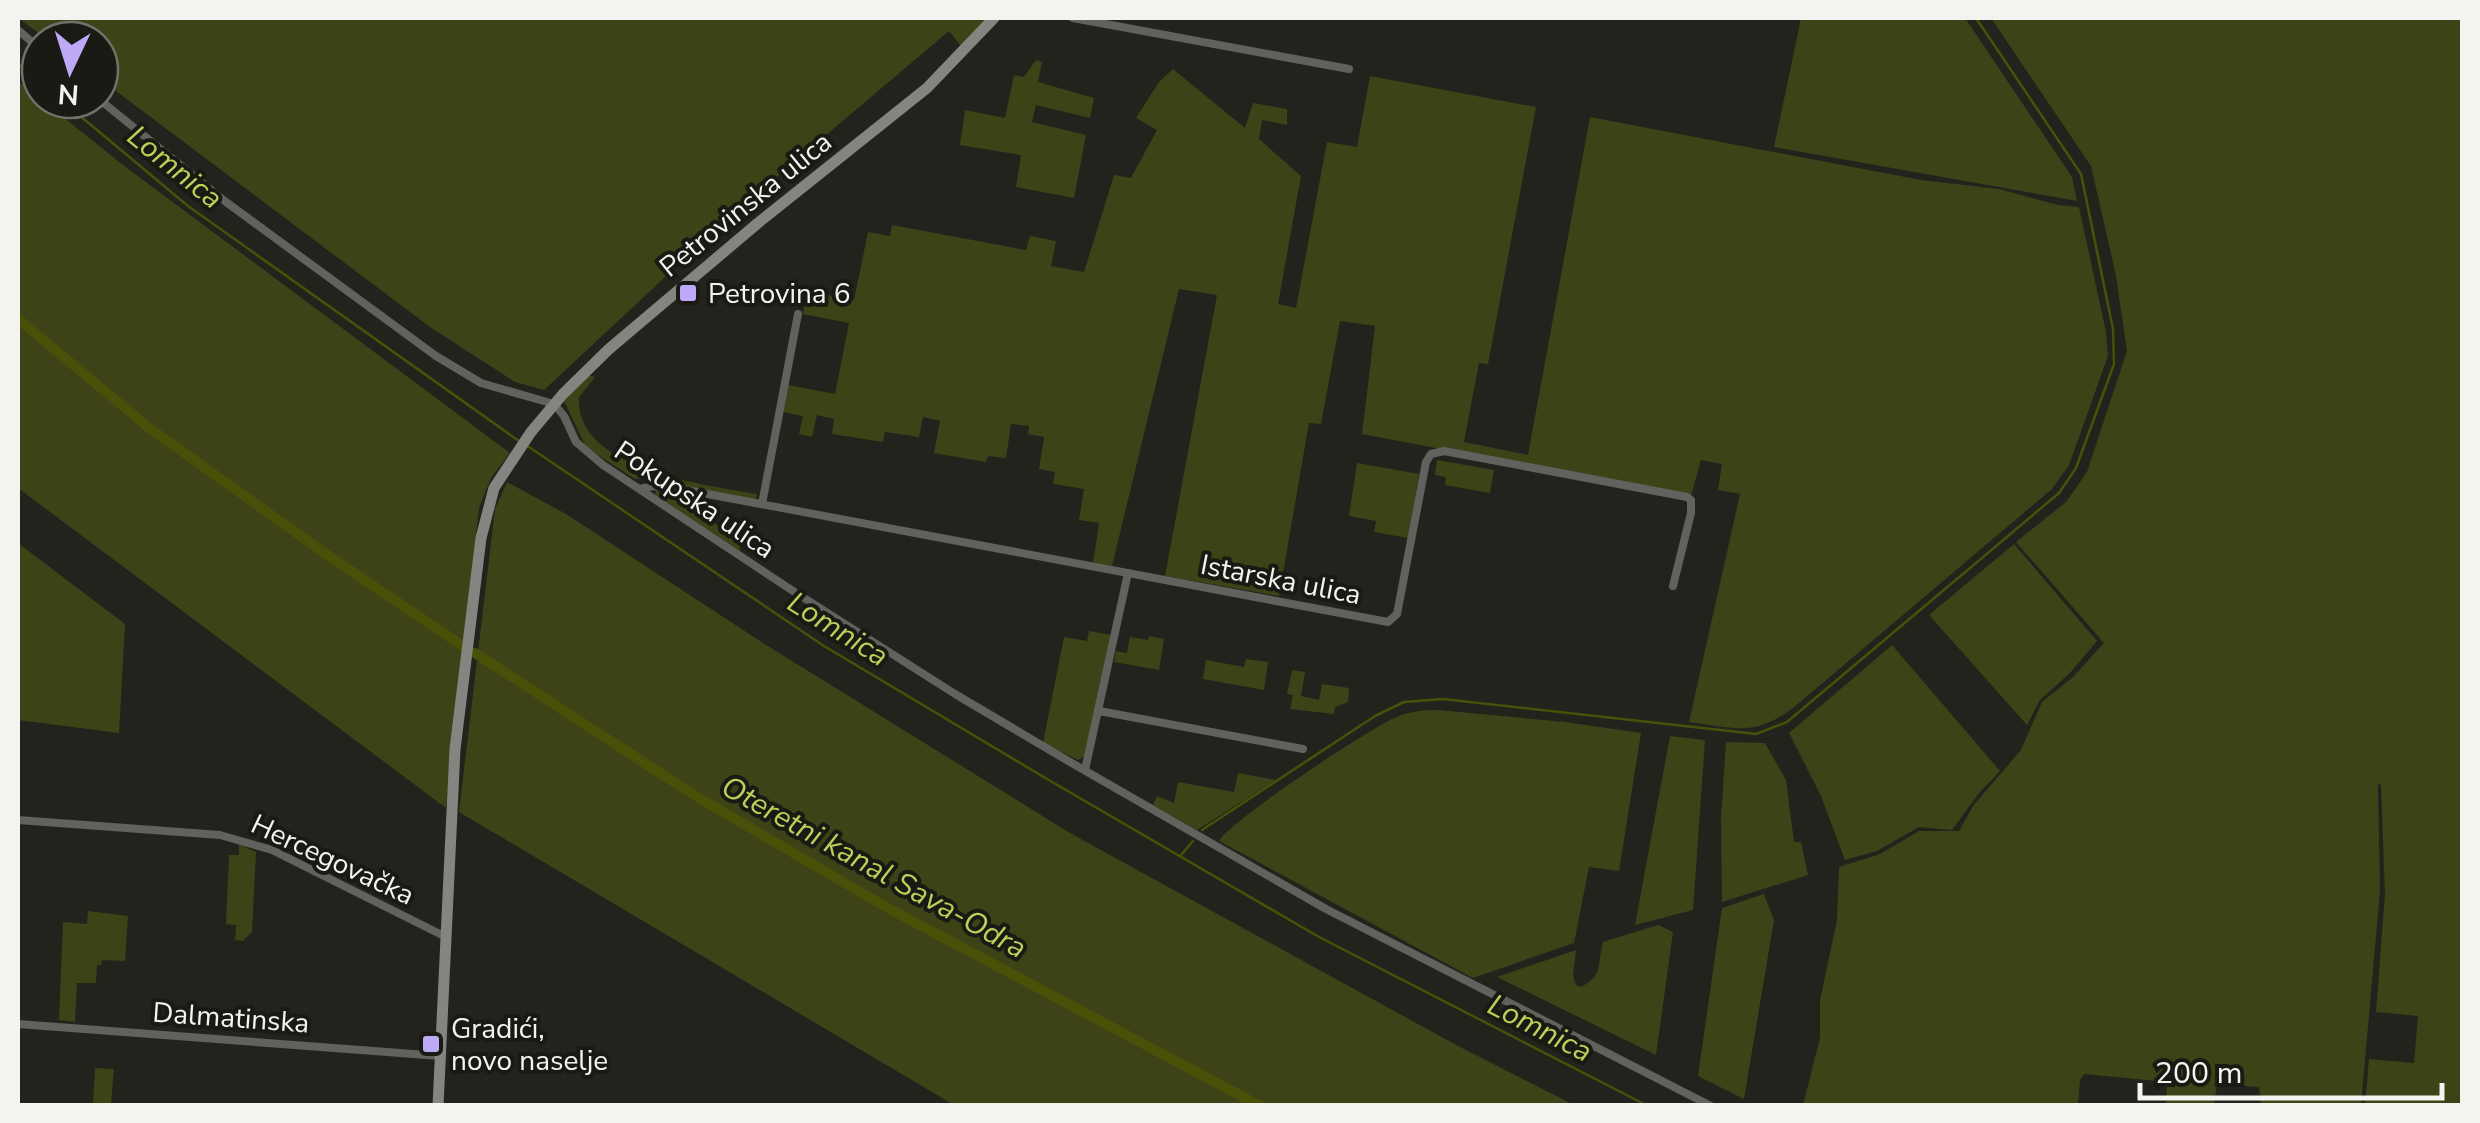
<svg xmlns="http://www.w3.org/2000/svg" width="2480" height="1123" font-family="'Nunito Sans',sans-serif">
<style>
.green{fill:#3d4317}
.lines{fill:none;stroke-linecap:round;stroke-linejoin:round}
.stream{stroke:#495008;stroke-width:2.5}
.canal{stroke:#495008;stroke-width:10}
.street{stroke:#61615e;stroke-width:8}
.secondary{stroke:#848580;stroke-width:11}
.poi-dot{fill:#bda9f5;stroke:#181a13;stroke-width:4}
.labels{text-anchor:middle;stroke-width:8;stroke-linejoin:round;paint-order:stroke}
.street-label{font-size:28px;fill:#f3f4ef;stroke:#181a13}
.poi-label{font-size:28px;fill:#f3f4ef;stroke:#181a13;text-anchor:start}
.water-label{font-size:30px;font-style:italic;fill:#bfce59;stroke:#181a13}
</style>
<rect width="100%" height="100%" fill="#22231c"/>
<path class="green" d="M18,18h969l-26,28 -12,-15 -214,181 -191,178 -29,-8 -85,-55 -330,-248v-39h-52z
M1801,18h164l107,159 5,24 -303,-54z
M1991,18h471v1087h-97l4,-46 45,4 4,-47 -42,-4 9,-118 -4,-109 -3,-1 2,107 -19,214h-100l-2,-18 -42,-3 -3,21h-48l1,-23 -83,-8 -4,6 -2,25h-275l17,-67v-38l17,-80 2,-53 41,-13 39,-23h40l14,-25 48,-56 21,-48 31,-25 31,-34 -88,-101 50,-40 21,-30 40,-121 -11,-75 -25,-110z
M1036,60l6,2 -4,20 56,16 -4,20 -54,-13 -4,17 54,13 -12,63 -58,-11 5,-32 -61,-10 5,-35 40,8 9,-43 10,2z
M1173,69l72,59 8,-25 34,6v16l-25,-5 -3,19 42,37 -23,128 18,4 31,-166 30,5 13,-71 166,31 -48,257 -9,-1 -15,79 64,13 62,-338 331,63 78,9 59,16 21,2 27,125 2,24 -39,109 -17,24 -259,219c-39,29 -59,20 -104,14l51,-228 -22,-4 4,-26 -21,-4 -10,36 -329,-62 13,-108 -35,-5 -19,103 -12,-1 -30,173 -114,-20 52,-281 -38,-6 -67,277 -19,-3 6,-40 -20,-3 5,-31 -31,-5 2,-12 -16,-3 5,-32 -16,-3 1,-8 -18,-2 -5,34 -18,-2 -2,6 -52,-9 6,-32 -17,-4 -4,20 -34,-5 -2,10 -51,-8 2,-15 -17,-4 -5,22 -13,-3 4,-18 -20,-4 5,-27 47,9 14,-71 -46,-9 2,-11 -10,-2 2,-12 57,11 14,-68 22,4 2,-11 134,25 4,-14 26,5 -5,25 33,6 30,-97 17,3 26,-48 -21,-12 23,-36z
M18,81l105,84 387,288 -19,25 -12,30 -33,300 -428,-320z
M589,375l6,2 -16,20c-5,72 126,88 178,97l-1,6 -123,-22 -47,-31 -22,-46z
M1437,460l57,10 -4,23 -45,-8 1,-8 -11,-2z
M1357,463l62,11 -11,64 -34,-6 2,-11 -27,-5z
M507,482l59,32 197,129 307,190 388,213 116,59h-620l-495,-293 36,-303z
M656,490h7l78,51 -1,10 -85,-56z
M18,543l107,81 -6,109 -101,-13z
M2014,544l83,97 -28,33 -29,26 -13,25 -98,-110z
M1089,631l23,4 -27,121 -7,4 -35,-17 21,-106 23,4z
M1149,636l15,3 -5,31 -45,-8 2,-11 11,2 3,-16 18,3z
M1892,645l108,126 -21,22 -27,37 -33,-3 -42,24 -32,9 -24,-64 -32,-63z
M1246,659l22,3 -4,28 -61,-11 3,-19 38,7z
M1292,670l13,2 -4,24 18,4 3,-16 27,4 -1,14 -13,5 -1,7 -44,-5 3,-14 -6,-1z
M1438,710l127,12 76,11 -22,138 -30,-4 -15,76 -101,35 -254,-137c9,-19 155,-116 180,-125 12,-5 26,-6 39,-6z
M1670,736l35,4 -12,170 -58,15z
M1726,742l39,1 21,37 8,62h7l7,33 -86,27 -1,-84z
M1238,773l38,7 -79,50 -44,-25 4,-9 17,7 4,-21 56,10z
M239,844l17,8 -4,80 -9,9 -8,-1 1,-15 -10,-1 3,-69h10z
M1764,894l10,26 -30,179 -46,-23 24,-168z
M88,911l40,5 -3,45 -23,-1 -1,5h-4l-1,18h-19l-2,39 -16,-2 4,-98 24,2z
M1658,925l15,7 -17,123 -159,-78 79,-27 -3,25 3,10 5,2c23,-12 16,-23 22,-45z
M95,1068l19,1 -3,36 -18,-1z"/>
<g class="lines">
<path class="stream" d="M18,64l22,18
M61,100l127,106 331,235
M526,445l298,201 223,133 272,158 329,169
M1202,830l173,-114 29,-14 39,-3 313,35 31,-12 272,-229 17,-25 38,-104 -1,-35 -32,-155 -105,-156
M1181,855l12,-14"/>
<path class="canal" d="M18,319l130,108 178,127 137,92
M475,653l219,142 192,112 374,199"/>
<path class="street" d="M1073,18l276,51
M18,30l22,19
M100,100l126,102 210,154 45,27 73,21 10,12 12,26 27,23 187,124 165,105 115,68 256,147 385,197
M640,489l13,-3 33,4 702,132 9,-8 29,-152 5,-8 13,-3 243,46 4,3v13l-18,73
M762,504l36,-190
M1099,711l204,38
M1085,770l43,-197
M18,820l202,15 52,15 174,87
M18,1024l422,32"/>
<path class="secondary" d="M438,1106l17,-357 26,-211 13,-50 37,-56 32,-38 46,-45 149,-126 169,-135 67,-70"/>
</g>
<g class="poi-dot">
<rect x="678" y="283" width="20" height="20" rx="5"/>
<rect x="421" y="1034" width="20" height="20" rx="5"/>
</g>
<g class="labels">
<g class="street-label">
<text transform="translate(745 204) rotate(-39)" y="10">Petrovinska ulica</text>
<text transform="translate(695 499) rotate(34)" y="10">Pokupska ulica</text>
<text transform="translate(1281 579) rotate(11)" y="10">Istarska ulica</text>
<text transform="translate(333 859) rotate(25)" y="10">Hercegovačka</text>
<text transform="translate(231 1017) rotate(4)" y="10">Dalmatinska</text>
</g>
<g class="poi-label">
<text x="708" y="303">Petrovina 6</text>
<text x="451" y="1038">Gradići,<tspan x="451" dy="32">novo naselje</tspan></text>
</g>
<g class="water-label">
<text transform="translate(175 167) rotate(39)" y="10">Lomnica</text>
<text transform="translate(838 629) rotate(32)" y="10">Lomnica</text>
<text transform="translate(874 867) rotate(29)" y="10">Oteretni kanal Sava-Odra</text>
<text transform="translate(1540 1028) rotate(27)" y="10">Lomnica</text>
</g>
</g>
<rect width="2480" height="1123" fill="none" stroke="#f3f4ef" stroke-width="40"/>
<g transform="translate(70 70) rotate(184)"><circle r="48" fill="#181a13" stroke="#70716b" stroke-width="2.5"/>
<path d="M0-8L18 38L0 25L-18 38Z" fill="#bda9f5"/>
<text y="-15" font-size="28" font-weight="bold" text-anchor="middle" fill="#f3f4ef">N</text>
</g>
<path d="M2140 1083v15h302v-15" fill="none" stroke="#f3f4ef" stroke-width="5"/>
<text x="2155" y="1083" font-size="30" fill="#f3f4ef" stroke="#181a13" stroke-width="8" paint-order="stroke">200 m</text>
</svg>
